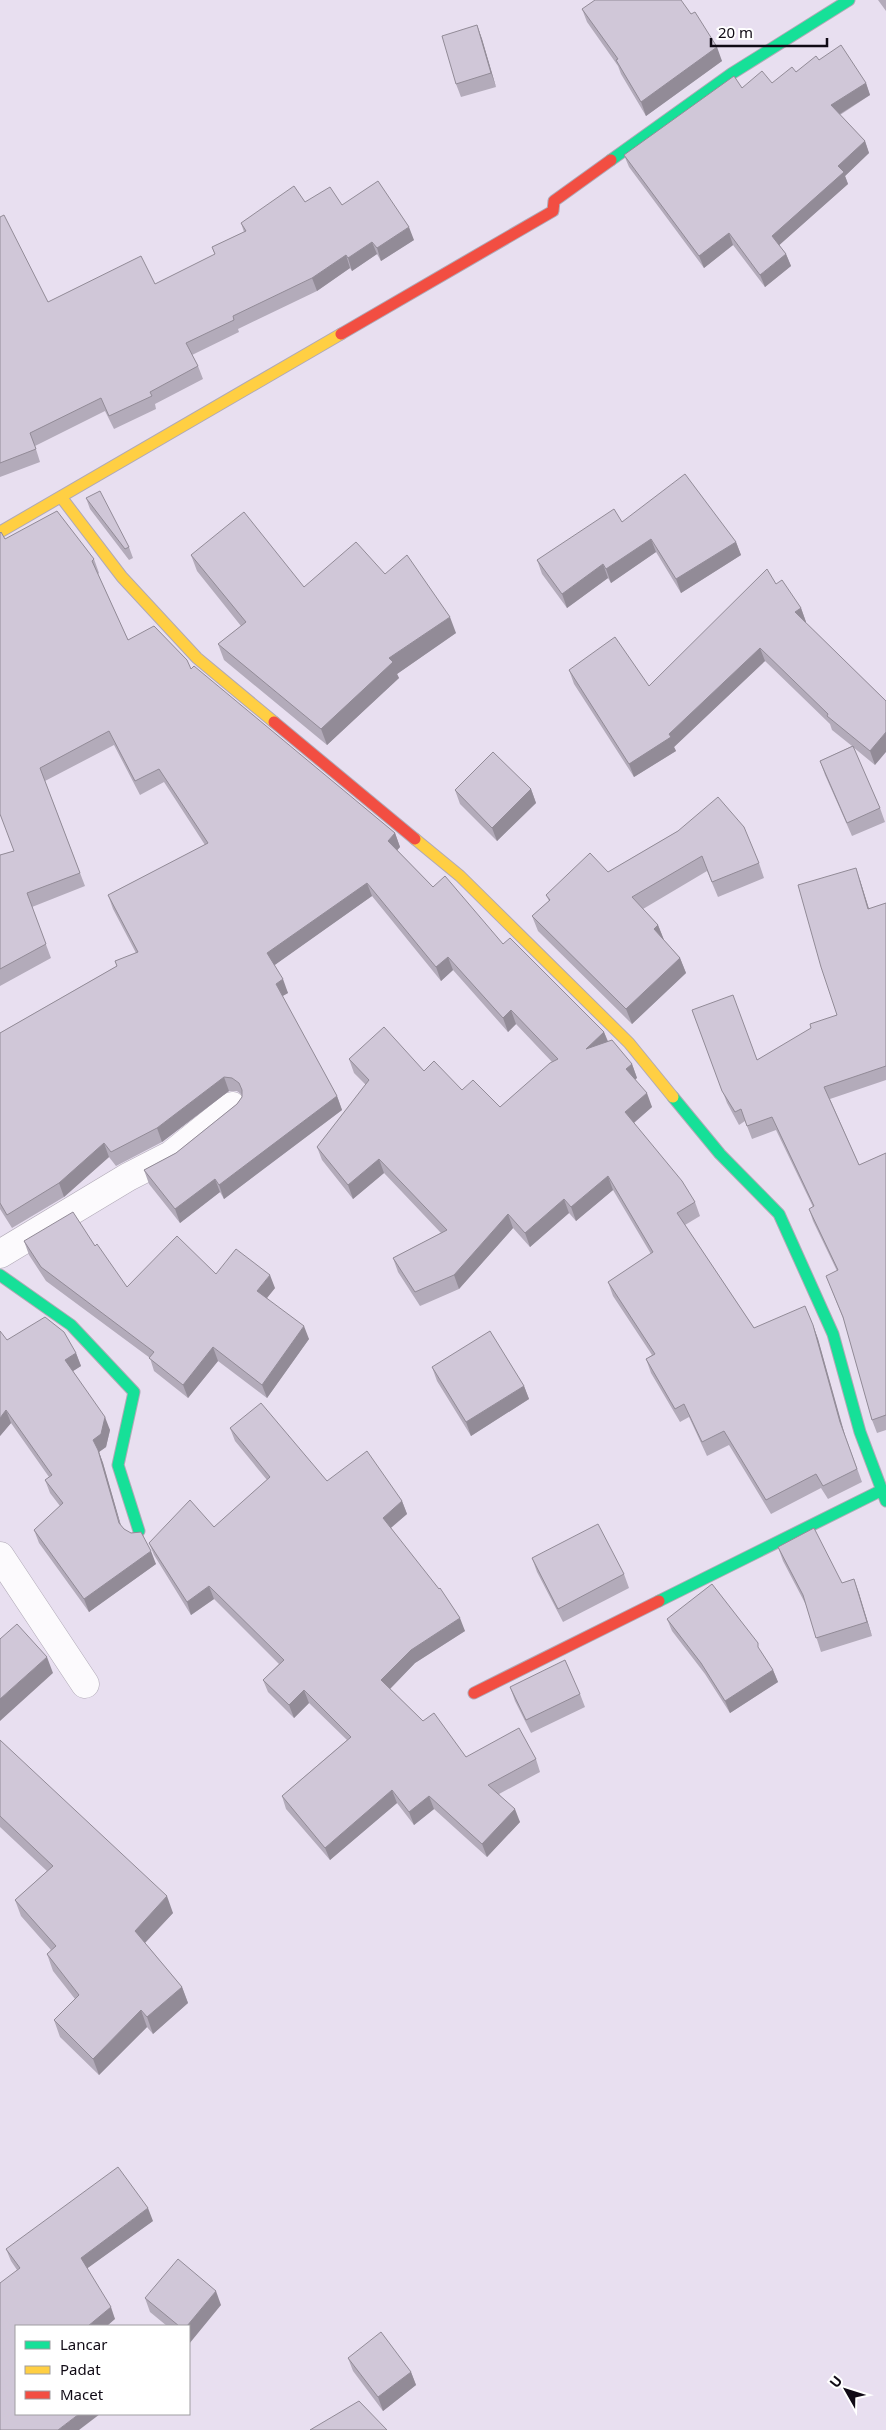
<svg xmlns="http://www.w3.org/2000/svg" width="886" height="2430" font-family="'Noto Sans',sans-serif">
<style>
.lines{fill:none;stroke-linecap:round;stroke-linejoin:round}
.street-casing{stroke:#b0a9b6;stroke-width:29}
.fast-casing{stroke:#b0a9b6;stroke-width:13}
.slow-casing{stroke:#b0a9b6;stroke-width:13}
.jam-casing{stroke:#b0a9b6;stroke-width:13}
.street{stroke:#fcfafd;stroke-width:28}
.fast{stroke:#16e098;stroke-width:11}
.slow{stroke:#ffcf43;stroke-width:11}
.jam{stroke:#f24e42;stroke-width:11}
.wall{fill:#b3abba}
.shaded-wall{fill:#928b97}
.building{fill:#d0c7d8;stroke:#928b97}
</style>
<rect width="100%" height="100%" fill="#e8dff0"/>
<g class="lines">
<g class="street-casing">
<path id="street" d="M0,1254l128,-77 43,-22 61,-49
M0,1556l85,128"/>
</g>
<g class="fast-casing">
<path id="fast" d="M611,160l120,-86 118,-74
M673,1097l47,57 59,60 54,120 27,98 26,69
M0,1275l71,50 63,67 -16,73 21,66
M659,1601l223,-111"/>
</g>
<g class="slow-casing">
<path id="slow" d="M61,497l61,80 75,81 77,64
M0,532l341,-198
M415,839l45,37 169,167 44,54"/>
</g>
<g class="jam-casing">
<path id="jam" d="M341,334l212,-123 1,-10 57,-41
M274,722l141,117
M474,1693l185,-92"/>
</g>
<use href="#street" class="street"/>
<use href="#fast" class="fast"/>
<use href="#slow" class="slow"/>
<use href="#jam" class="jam"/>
</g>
<path class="wall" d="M878,0h8v11z
M582,9l109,5 31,47 -76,55 -25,-42 -3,-8 -31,-44z
M477,25l5,14 14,48 -35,10 -5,-13z
M819,60l47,23 4,12 -30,20 25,26 4,12 -24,23 3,8 -69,61 7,9 5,12 -26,21 -32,-42 -29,23 -75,-101 -5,-12 118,-67 30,-5z
M305,202l37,3 72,35 -33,21 -4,-7 -25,17 -2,-3 -33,23 -79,38 1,3 -47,23 6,11 5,13 -48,25 1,5 -42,20 -9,-18 -70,35 5,16 -40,15v-260l48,85 107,-18 60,-29 -3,-8 32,-15 -3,-9z
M86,498l43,49 4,11 -4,2 -39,-51z
M622,522l114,20 5,13 -60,38 -25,-41 -45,31 -3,-5 -41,30 -25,-34 -5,-14z
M5,539l89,20 5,14 -1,1 30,66 63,29 204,164 5,14 -3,3 36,37 70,57 101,88 4,9 24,23 5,14 -2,1 17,28 -18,16 61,79 5,14 -15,9 69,103 59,-3 5,14 27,96 17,47 -34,17 -7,-11 -50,26 -42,-69 -22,11 -18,-39 -9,5 -29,-49 -5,-14 6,-4 -39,-59 -5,-14 43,-28 -38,-64 -37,31 -7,-8 -39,34 -17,-19 -54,61 -39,17 -22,-34 -5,-14 48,-25 -57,-60 -31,26 -31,-39 -5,-13 49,-62 -12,-12 -5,-14 75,12 38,19 38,17 52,-45 -36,-38 -8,8 -55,-62 -12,11 -69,-85 -98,69 14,28 -6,3 55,100 5,14 -118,89 -4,-7 -40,31 -31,-39 -5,-14 32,-17 61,-49 5,-7v-2l-5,-4h-8l-67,51 -46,24 -7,-9 -45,40 -52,31 -12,-19v-176l117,-67 -2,-5 21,-8 -23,-44 -5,-14 97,-50 -41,-63 -24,13 -26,-50 -69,36 40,105 -53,21 19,51 -51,28v-131l14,-4z
M191,555l113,32 81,-13 71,59 -59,41 2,4 -72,67 -103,-85 -6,-16 23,-18 -44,-55z
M776,584l25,24 5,14v1l80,78 -11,64 -22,-18 27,61 5,14 -33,14 -27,-61 -5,-14 32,-15 -20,-16 -2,-6 -65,-63 -91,86 2,4 -42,26 -60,-93 -5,-14 80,16z
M531,789l5,14 -39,38 -37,-37 -5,-14z
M678,831l81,32 5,15 -46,19 -11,-26 -64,38 15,16 6,15 16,18 6,15 -54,51 -94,-93 -6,-15 17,-15 -3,-6 62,-23z
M860,880l9,29 17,-6v177l-56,19 29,66 27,-12v277l-9,3 -5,-13 -27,-97 -19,-47 11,-5 -24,-50 -4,-12 4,-2 -37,-77 -24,9 -7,-18 -6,4 -12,-22 -35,-93 65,50 80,-45z
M24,1241l71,5 32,41 89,-13 59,14 -8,10 42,41 -42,59 -49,-37 -30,37 -34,-27 -4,-13 -104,-77 -17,-26z
M7,1340l69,13 5,13 -8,5 37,59 -4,17 -7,5 4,11 18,63 3,3 32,35 -67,48 -50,-69 -5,-13 26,-24 -10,-13 -5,-13 4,-3 -38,-54 -11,13z
M432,1367l92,19 5,13 -58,37 -34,-55z
M230,1428l97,53 75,20 5,13 -16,14 74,103 -50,32 -25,26 33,32 43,36 70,2 4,13 -41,22 21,28 -33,35 -53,-48 -20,16 -17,-22 -67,57 -44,-51 -4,-13 65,-56 -38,-37 -15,15 -26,-26 -5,-12 16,-16 -65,-65 -23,16 -37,-60 -5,-12 65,-16 53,-47 -32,-39z
M778,1547l64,36 12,-4 18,57 -51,16 -15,-47 -23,-44z
M532,1558l92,16 5,14 -66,34 -26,-50z
M667,1619l94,33 12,18 5,12 -48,31 -25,-39 -33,-43z
M510,1687l70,7 5,13 -54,26 -16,-32z
M0,1740l173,173 -28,30 37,44 6,16 -35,31 -6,-7 -48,48 -39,-38 -6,-17 21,-21 -22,-28 -6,-17 4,-4 -30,-34 -6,-16 32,-29 -47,-44z
M153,2221l-66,47 28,51 -99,7 1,-56 -6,-9 -5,-12z
M145,2298l76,7 -32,21h-22l-17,-14z
M348,2358l63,14 5,13 -33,26 -30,-40z"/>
<path class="shaded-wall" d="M477,25l5,14 14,48 -5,-14z
M717,47l5,14 -76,55 -5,-14z
M866,83l4,12 -35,22 -4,-12z
M865,141l4,12 -24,23 3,8 -72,64 -4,-12 66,-70z
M409,227l5,13 -33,21 -4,-13z
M729,233l4,12 -29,23 -5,-12z
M372,242l5,12 -25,17 -4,-13z
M786,254l5,12 -26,21 -5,-12z
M346,255l4,13 -33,23 -5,-13z
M651,539l5,13 -45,31 -5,-14z
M736,542l5,13 -60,38 -5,-14z
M603,564l5,14 -41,30 -5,-14z
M801,608l5,14 -6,4 -5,-14z
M450,617l6,16 -59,41 2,4 -72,67 -6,-16 68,-71z
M760,648l5,13 -91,86 2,4 -42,26 -5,-13 40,-30z
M886,732v20l-11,13 -5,-14z
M531,789l5,14 -39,38 -5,-13z
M395,833l5,14 -7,8 -5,-14z
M856,868l4,12 13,42 -5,-13z
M367,883l5,13 -100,71 -5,-14z
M658,925l6,15 -10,-11z
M448,957l5,13 -12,11 -5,-14z
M680,958l6,15 -54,51 -6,-15z
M283,979l5,14 -7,4 -5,-13z
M511,1010l5,14 -8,8 -5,-14z
M604,1032l5,13 -23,4z
M632,1064l5,14 -6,5 -5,-14z
M224,1077l5,14 -67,51 -5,-14z
M647,1093l5,14 -22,19 -5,-14z
M337,1096l5,14 -118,89 -5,-14z
M104,1143l5,14 -45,40 -5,-14z
M379,1159l5,14 -31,26 -5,-14z
M608,1176l5,14 -37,31 -5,-14z
M215,1179l5,13 -40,31 -5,-14z
M564,1199l5,14 -39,34 -5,-14z
M508,1214l5,14 -54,61 -5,-14z
M270,1275l5,13 -13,16 -5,-13z
M813,1325l5,14 27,97 -5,-14z
M304,1326l5,13 -42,59 -5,-13z
M213,1347l5,14 -30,37 -5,-13z
M76,1353l5,13 -11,7 -5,-13z
M524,1386l5,13 -58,37 -5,-14z
M6,1410l5,13 -11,13v-18z
M105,1417l5,13 -4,17 -7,5 4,11 21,73 -31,-96z
M402,1501l5,13 -20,17 -4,-13z
M151,1551l5,13 -67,48 -5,-13z
M854,1579l5,14 13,43 -5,-14z
M209,1586l5,13 -23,16 -4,-13z
M460,1618l5,13 -50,32 -29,30 -5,-13 30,-30z
M47,1657l6,16 -53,48v-22z
M773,1670l5,12 -48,31 -5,-12z
M304,1690l5,13 -15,15 -5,-13z
M392,1790l5,13 -67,57 -5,-12z
M429,1796l5,13 -20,16 -5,-13z
M515,1809l5,13 -33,35 -5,-13z
M167,1896l6,17 -32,34 -6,-16z
M182,1987l6,16 -35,31 -6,-17z
M141,2010l6,17 -48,48 -6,-16z
M148,2208l5,13 -68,49 -4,-12z
M216,2291l5,14 -32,39v-18h-2z
M111,2307l4,12 -8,7h-19z
M411,2372l5,13 -33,26 -5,-14z
M79,2414h21l-21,16h-21z"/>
<path class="building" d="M595,0h86l10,14 4,-2 22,35 -76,55 -25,-42 2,-1 -36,-50z
M477,25l14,48 -35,11 -14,-48z
M841,45l25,38 -35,22 34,36 -27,25 6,6 -72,64 14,18 -26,21 -31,-42 -30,23 -75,-101 110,-79 8,12 20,-17 10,12 20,-16 4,5 20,-16 3,4z
M378,181l31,46 -32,21 -5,-6 -24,16 -2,-3 -34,23 -79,38 1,4 -48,23 12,23 -48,26 2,4 -43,20 -8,-18 -71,35 6,16 -36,14v-246l4,-2 44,87 93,-46 14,28 60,-30 -3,-7 34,-16 -5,-8 53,-37 11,16 25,-15 12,18z
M685,474l51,68 -60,37 -25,-40 -45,30 -3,-5 -41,30 -25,-34 77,-51 8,13z
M100,491l29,56 -4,2 -39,-51z
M57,511l37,48 -2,2 36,79 26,-14 33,34 4,9 3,-3 201,167 -7,8 45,46 12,-11 58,68 7,-6 94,94 -18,17 26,-9 20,24 -6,5 21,24 -22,19 57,69 13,21 -18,11 77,115 51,-22 8,19 27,97 17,47 -34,17 -7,-12 -50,26 -42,-69 -22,11 -18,-38 -9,5 -29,-50 9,-5 -47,-72 45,-30 -45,-76 -37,31 -7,-8 -39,34 -17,-19 -54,61 -39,17 -22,-34 54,-28 -68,-71 -31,26 -31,-38 52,-67 -20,-21 35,-32 40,44 10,-10 28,29 11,-10 27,27 50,-44 8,-4 -47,-49 -8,8 -55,-61 -12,10 -69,-84 -100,70 16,26 -7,5 61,112 -118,89 -4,-6 -40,30 -31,-39 32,-17 61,-49 5,-7v-7l-3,-7 -7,-5 -8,-1 -67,51 -46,24 -7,-9 -45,40 -52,32 -7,-12v-170l117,-67 -2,-5 23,-9 -30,-57 100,-52 -49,-74 -24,12 -26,-50 -69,37 40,105 -53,20 19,51 -46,25v-114l14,-4 -14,-37v-281l1,-1 4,7z
M244,512l60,75 52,-45 29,32 22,-19 43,62 -61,41 4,4 -72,67 -103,-85 28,-22 -55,-67z
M767,569l9,15 6,-4 19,28 -6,4 91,89v31l-16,19 -43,-35 1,-2 -68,-66 -91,86 2,3 -42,27 -60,-94 46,-33 34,49z
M853,746l27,62 -33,15 -27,-62z
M493,752l38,37 -39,39 -37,-38z
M718,797l26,30 15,36 -47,19 -10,-26 -70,41 26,28 -4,4 26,29 -54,51 -94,-93 18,-16 -4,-5 44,-42 18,19 70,-41z
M856,868l12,41 18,-6v163l-62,21 35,78 27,-12v262l-14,5 -29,-103 -17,-41 12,-6 -29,-61 5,-3 -42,-89 -25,9 -6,-17 -6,3 -13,-21 -30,-81 41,-15 24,65 54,-32 -1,-4 27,-9 -16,-48 -23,-82z
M73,1212l22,34 2,-2 30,43 50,-51 39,38 20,-25 34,26 -13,16 47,35 -42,59 -49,-38 -30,38 -34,-27 5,-6 -113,-85 -17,-26z
M45,1317l19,15 12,21 -11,7 40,57 -4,17 -8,6 5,10 21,73 5,6 7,4 10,-1 10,19 -67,48 -50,-69 29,-27 -18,-23 7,-5 -46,-65 -6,8v-87l7,9z
M490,1331l34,55 -58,36 -34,-55z
M261,1403l66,78 40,-30 35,50 -19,17 56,71 1,-1 20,30 -49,32 -30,30 42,41 11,-8 32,44 53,-29 17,31 -48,26 27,24 -33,35 -53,-48 -20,16 -17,-22 -67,58 -43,-52 69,-59 -47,-47 -15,15 -26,-25 21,-20 -75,-74 -22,16 -38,-59 41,-43 24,27 56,-50 -40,-49z
M598,1524l26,50 -66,35 -26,-51z
M814,1528l28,55 12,-4 13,43 -51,16 -13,-43 -25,-48z
M712,1584l46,59v4l15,23 -48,31 -24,-38 -34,-44z
M17,1624l30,33 -47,42v-60z
M565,1660l15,34 -54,26 -16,-33z
M0,1740l167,156 -32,35 47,56 -35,30 -6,-7 -48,49 -39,-39 25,-25 -32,-41 9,-8 -41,-46 38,-34 -53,-50z
M118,2167l30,41 -67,50 30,49 -23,19h-72v88h63l-21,16h-58v-147l20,-15 -14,-19z
M178,2259l38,32 -29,35h-8l-34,-28z
M381,2332l30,40 -33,25 -30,-39z
M359,2401l28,29h-77z"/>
<rect x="15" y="2325" width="175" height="90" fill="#ffffff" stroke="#9f9da1"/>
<rect x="25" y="2341" width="25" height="8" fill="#16e098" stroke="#9f9da1"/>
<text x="60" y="2350" font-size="15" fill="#100a15">Lancar</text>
<rect x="25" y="2366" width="25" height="8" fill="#ffcf43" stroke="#9f9da1"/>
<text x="60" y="2375" font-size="15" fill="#100a15">Padat</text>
<rect x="25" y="2391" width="25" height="8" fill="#f24e42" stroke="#9f9da1"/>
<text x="60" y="2400" font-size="15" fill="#100a15">Macet</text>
<g transform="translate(846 2390) rotate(309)" stroke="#ffffff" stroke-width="4" paint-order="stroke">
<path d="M0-4L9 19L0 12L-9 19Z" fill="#100a15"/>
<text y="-8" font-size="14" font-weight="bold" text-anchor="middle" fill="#100a15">U</text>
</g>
<path d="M711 38v8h116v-8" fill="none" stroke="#100a15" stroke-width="2.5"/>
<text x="718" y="38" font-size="15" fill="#100a15" stroke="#ffffff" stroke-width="4" paint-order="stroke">20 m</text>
</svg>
